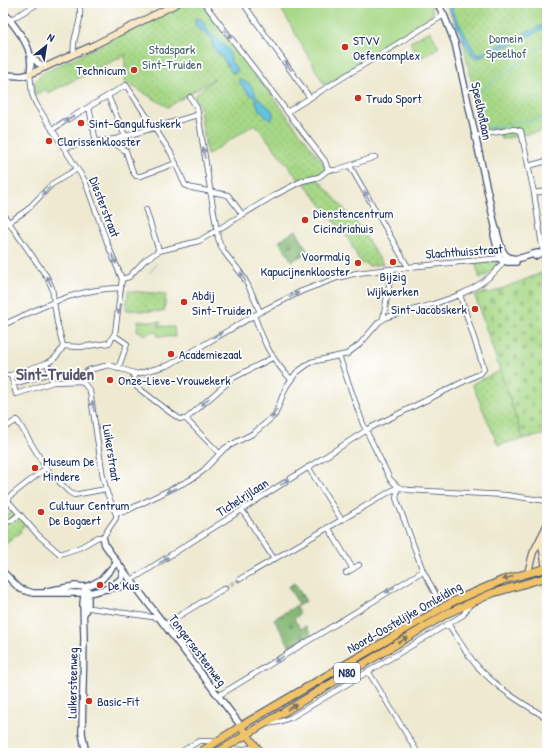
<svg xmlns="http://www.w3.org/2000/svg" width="550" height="756" font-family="'Patrick Hand',sans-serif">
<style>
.grass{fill:#a7d887;stroke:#618472}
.forest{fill:url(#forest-firs);stroke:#507469}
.cemetery{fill:url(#cemetery-stones);stroke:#618472}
.park{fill:url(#park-dots);stroke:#618472}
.water{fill:#63c1e1;stroke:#3f78a0}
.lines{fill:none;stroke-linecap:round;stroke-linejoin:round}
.stream{stroke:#63c1e1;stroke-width:1}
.minor-tunnel{stroke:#c4c4b9;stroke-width:4.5;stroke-dasharray:4.5 2;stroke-linecap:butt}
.minor-casing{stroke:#3b4b6f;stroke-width:6}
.tertiary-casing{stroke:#3b4b6f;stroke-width:8}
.secondary-casing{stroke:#3b4b6f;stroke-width:8}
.primary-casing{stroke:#3b4b6f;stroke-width:9}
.minor{stroke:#fff;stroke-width:4.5}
.tertiary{stroke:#fff;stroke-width:5.5}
.secondary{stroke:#f9e7c3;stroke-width:6}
.primary{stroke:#f0c369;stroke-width:7}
.oneway{fill:#8d97ae}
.oneway2{fill:#7b7263}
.poi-dot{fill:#c8321e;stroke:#fff;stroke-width:1.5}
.labels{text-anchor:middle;stroke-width:3.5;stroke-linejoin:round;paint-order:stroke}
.shield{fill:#fff;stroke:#5f6d8e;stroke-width:1}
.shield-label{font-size:12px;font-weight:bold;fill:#1b2f5e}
.park-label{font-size:13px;fill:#45626a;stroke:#fff}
.poi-label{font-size:13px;fill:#1b2f5e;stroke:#fff;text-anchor:start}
.street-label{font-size:13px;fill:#1b2f5e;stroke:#fff}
.district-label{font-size:17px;font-weight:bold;fill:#59556b;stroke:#fff}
</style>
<defs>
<pattern id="forest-firs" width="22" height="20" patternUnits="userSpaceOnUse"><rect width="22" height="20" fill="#85b874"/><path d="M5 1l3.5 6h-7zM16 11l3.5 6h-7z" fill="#6c9662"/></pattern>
<pattern id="cemetery-stones" width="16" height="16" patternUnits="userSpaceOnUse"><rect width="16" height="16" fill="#a7d887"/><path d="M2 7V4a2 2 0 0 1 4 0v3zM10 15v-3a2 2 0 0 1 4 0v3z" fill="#8fba77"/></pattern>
<pattern id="park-dots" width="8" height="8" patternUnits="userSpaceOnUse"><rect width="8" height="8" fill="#a7d887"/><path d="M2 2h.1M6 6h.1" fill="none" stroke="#8fba77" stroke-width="1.8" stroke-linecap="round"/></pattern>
</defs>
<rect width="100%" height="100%" fill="#fff"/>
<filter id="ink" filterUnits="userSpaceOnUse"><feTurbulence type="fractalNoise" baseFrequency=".025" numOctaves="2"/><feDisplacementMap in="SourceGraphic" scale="8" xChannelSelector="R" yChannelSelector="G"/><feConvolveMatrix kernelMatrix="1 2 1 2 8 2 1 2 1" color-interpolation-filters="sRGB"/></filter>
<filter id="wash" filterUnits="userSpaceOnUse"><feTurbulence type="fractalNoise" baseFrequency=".012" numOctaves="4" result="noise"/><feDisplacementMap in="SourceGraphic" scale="16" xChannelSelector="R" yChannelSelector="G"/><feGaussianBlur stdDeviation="0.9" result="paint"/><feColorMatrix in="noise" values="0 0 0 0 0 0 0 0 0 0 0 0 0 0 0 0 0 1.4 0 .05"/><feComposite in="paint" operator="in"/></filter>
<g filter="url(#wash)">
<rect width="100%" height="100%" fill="#eee9d0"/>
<path class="grass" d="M278,3h152l3,10 -12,11 -96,62z
M430,31l9,16 -20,12 -9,-17z
M138,321l23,1 -3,4 16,1 1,10 -18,-1v-4h-7l-3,3 -5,-1v-2l-5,-1z"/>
<path class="forest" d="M296,230l12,22 -16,9 -13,-20z
M294,583l12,18 -10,6 4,7 -6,5 7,10 5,-3 5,8 -21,13 -16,-28 25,-15 -11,-17z"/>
<path class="cemetery" d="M547,271v163l-24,5 -48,-143 12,-4 1,2z"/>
<path class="park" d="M186,3h16l121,160 2,5 -1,4 -25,8 -44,-56 -48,31 -8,-50 -5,-9 21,-18 -47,29 -43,-25v-27l-77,38 -3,-4 -10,6 -1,-13 9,-9z
M447,3h100v133h-2l-2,-5 -42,8 -2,-11 -11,2 -6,-2 -20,-91z
M318,179l40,46 25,39 -14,2 -4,-3 -4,1 -12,-24 -44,-56z
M493,261l5,2v2l-4,5 -14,9 -5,-17z
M128,291l38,3 -2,18 -38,-2z
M500,371l23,68 -25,6 -26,-61z
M12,511l13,14 -5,5 1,2 -18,14v-27z"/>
<path class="water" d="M449,3h8l-4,3 -1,5 24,43 2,1 69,-32v3l-23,13 -49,20 -10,-16 -18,-37z
M197,18l5,2c2,3 4,8 6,11 8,10 23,13 23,30l6,8v3l-5,1 -10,-16 -8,-7 -3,-12 -14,-11 -3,-7z
M240,79l11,6 6,12 15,13 1,7 -2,3 -7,-5 -6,-7 -3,-10 -7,-5 -10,-12z"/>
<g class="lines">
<path class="stream" d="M475,96l72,-54
M480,129l67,-12
M150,273l6,-9"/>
</g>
</g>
<g filter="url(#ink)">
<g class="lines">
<path class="minor-tunnel" d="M225,588l15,-9"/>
<g class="minor-casing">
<path id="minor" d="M204,3l121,158 3,9
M243,3l67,95
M10,20l29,-17
M74,53c-3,-17 10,-29 5,-50
M30,74l2,20 4,10 49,77 23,64 14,34 -7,54 -6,10 -29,4 -17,-1
M108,96l17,40
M190,97l7,11 21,130c5,17 13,21 22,34 9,12 14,27 20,40
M89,107l7,35
M287,112l157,-97
M52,130l13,-9 61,-36 45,68 14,32 7,3 36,7 14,19
M476,136l38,-7 7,2 13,62 9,59
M116,139l2,7 8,5 6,19 4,6h5l35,-13
M64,148l18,-5 34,-4 81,-24
M350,166l58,101
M528,166l19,-5
M328,170h8l39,-13
M534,193l13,-2
M146,210l13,41
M3,214l44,63 5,11 5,34 6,24
M3,226l24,-16 25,-26 25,-15
M122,279l7,-2 16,-17 14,-9 40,-10 76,-46 27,-14 17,-4 9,-7
M254,315c9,25 17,45 37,64
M383,319l9,-50
M3,325c42,-19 70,-36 118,-37
M114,335l13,9 -9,25
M339,356l24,68 27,55 8,8 10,3 98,5 41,6
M47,363c6,-2 14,-11 16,-17
M133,374l4,13 34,26 9,6h6l33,34
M3,375h8l5,19 37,-12 29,-1
M11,375l36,-12 6,19
M82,381l3,-8 4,-3 20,-5 28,9 32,-9 91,-53 42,-21 35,-13 20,-5 51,-6 94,-9
M13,384l37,-11
M186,419l47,-41 39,-20
M3,429l14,-9 29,48 23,24 5,3 32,-6
M308,467l33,52
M46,468l-37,29v5l29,33 22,19 21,-7 17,-10h5l13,-19v-4l-9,-21 -4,-16 -13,-86 -8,-10
M398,487l-2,11 27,73 13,24
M242,510l32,49
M116,512h8l66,-32 13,-9 22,-23 29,-15 21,-18 11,-28 10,-14 15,-11 36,-8 13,-10 19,-22 8,-5c38,-11 96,-21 118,-58
M3,524l9,-4 8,-6
M328,527l25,42
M346,573l13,-8
M240,579l158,-92
M130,581l240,-153 111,-55 3,-4 -24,-74
M84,605l6,3 69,10
M448,624c10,14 18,30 30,43 20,22 44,36 69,51
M164,625l61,-37
M368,671l50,82
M218,696l205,-125
M266,724l13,-2 13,-5 166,-99 5,-3 8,-12
M179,753l20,-12h19
M234,753l5,-3 17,-3"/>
</g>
<g class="tertiary-casing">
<path id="tertiary" d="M437,3l7,12 11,28 40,183c6,15 4,36 25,32 6,-1 11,-4 18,-5
M3,11c15,21 32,35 27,63l-8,2 -19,-1
M31,56l7,7 8,4
M495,229l-1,6 6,24 7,3h9
M535,256l12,-6
M103,537l2,8 12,17 124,164
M3,572l17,17 13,4h56l21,-5 24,-3
M112,586l9,-7 2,-7
M85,587l-2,17 1,33 -2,96 4,20
M47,591l28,-5 10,1 8,-3 9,-5 15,-17
M84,614l4,-10v-13"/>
</g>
<g class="secondary-casing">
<path id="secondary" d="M30,74l64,-29 84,-42
M543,535l-1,11 5,29
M528,572l5,-19 14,-28"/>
</g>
<g class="primary-casing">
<path id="primary" d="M244,731l17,22
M199,753l42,-27 211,-124 51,-22 44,-12
M216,753l232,-140 45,-20 54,-16"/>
</g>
<use href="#minor" class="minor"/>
<use href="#tertiary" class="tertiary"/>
<use href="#secondary" class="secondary"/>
<use href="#primary" class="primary"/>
</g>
<defs><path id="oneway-solid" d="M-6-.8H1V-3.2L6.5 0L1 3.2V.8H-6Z"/></defs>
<g class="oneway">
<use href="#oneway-solid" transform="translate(228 34) rotate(53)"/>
<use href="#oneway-solid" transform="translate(288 66) rotate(-124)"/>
<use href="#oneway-solid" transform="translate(69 119) rotate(149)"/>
<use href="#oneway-solid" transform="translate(204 153) rotate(-99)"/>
<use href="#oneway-solid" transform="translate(46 191) rotate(134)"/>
<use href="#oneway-solid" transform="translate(367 196) rotate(-120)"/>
<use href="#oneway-solid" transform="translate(114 259) rotate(67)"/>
<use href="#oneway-solid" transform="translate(243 277) rotate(-120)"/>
<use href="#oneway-solid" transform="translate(49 281) rotate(-116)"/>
<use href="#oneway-solid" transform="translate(294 295) rotate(-27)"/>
<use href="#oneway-solid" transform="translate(119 309) rotate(99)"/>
<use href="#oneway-solid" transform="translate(218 335) rotate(-29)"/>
<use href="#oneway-solid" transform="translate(205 402) rotate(138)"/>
<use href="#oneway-solid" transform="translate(93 406) rotate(-101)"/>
<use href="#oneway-solid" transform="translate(274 414) rotate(122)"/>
<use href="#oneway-solid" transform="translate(285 482) rotate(-33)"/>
<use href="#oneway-solid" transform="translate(171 490) rotate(155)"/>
<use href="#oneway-solid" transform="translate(164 560) rotate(-33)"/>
<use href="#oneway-solid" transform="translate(390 590) rotate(149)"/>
<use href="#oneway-solid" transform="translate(279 659) rotate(148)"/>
</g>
<g class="oneway2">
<use href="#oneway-solid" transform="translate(508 578) rotate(163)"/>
<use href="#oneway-solid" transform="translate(403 640) rotate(-31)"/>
<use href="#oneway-solid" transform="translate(292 707) rotate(-31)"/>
</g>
</g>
<g class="poi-dot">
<circle cx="345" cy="47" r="4"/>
<circle cx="134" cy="70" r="4"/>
<circle cx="358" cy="98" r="4"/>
<circle cx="81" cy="123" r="4"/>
<circle cx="49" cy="141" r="4"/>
<circle cx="305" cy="220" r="4"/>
<circle cx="393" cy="262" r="4"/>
<circle cx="358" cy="263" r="4"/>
<circle cx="184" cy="302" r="4"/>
<circle cx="475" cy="309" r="4"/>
<circle cx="171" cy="354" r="4"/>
<circle cx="110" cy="380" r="4"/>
<circle cx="35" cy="468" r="4"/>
<circle cx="41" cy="512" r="4"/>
<circle cx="100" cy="585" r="4"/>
<circle cx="89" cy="701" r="4"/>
</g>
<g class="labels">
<rect class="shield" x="334" y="663" width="26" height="20" rx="3"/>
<g class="shield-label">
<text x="347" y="677">N80</text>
</g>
<g class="park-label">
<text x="506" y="43">Domein<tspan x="506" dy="15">Speelhof</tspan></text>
<text x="172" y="54">Stadspark<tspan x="172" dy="15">Sint-Truiden</tspan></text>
</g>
<g class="poi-label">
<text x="353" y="45">STVV<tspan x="353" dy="15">Oefencomplex</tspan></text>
<text x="126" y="75" text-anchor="end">Technicum</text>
<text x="366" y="103">Trudo Sport</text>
<text x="89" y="128">Sint-Gangulfuskerk</text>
<text x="57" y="146">Clarissenklooster</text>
<text x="313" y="218">Dienstencentrum<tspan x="313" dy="15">Cicindriahuis</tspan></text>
<text x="350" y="261" text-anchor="end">Voormalig<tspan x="350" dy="15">Kapucijnenklooster</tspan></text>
<text x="393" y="281" text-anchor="middle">Bijzig<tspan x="393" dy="15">Wijkwerken</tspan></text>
<text x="192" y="300">Abdij<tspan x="192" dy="15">Sint-Truiden</tspan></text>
<text x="467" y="314" text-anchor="end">Sint-Jacobskerk</text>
<text x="179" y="359">Academiezaal</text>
<text x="118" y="385">Onze-Lieve-Vrouwekerk</text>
<text x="43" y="466">Museum De<tspan x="43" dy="15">Mindere</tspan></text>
<text x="49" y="510">Cultuur Centrum<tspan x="49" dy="15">De Bogaert</tspan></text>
<text x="108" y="590">De Kus</text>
<text x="97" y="706">Basic-Fit</text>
</g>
<g class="street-label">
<text transform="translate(482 111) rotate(78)" y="5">Speelhoflaan</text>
<text transform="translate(105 207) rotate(69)" y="5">Diesterstraat</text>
<text transform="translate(464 251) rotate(-4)" y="5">Slachthuisstraat</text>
<text transform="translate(112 453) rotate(81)" y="5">Luikerstraat</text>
<text transform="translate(242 497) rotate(-33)" y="5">Tichelrijlaan</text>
<text transform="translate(404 617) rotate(-30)" y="5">Noord-Oostelijke Omleiding</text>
<text transform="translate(198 650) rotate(53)" y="5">Tongersesteenweg</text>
<text transform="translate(72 683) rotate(-89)" y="5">Luikersteenweg</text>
</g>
<g class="district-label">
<text x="55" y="380">Sint-Truiden</text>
</g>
</g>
<rect width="550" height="756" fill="none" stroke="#fff" stroke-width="16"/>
<g transform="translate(46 46) rotate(30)" stroke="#ffffff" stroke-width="3" paint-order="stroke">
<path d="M0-3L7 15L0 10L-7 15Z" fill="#1b2f5e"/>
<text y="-6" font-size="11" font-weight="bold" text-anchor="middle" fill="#1b2f5e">N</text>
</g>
</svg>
